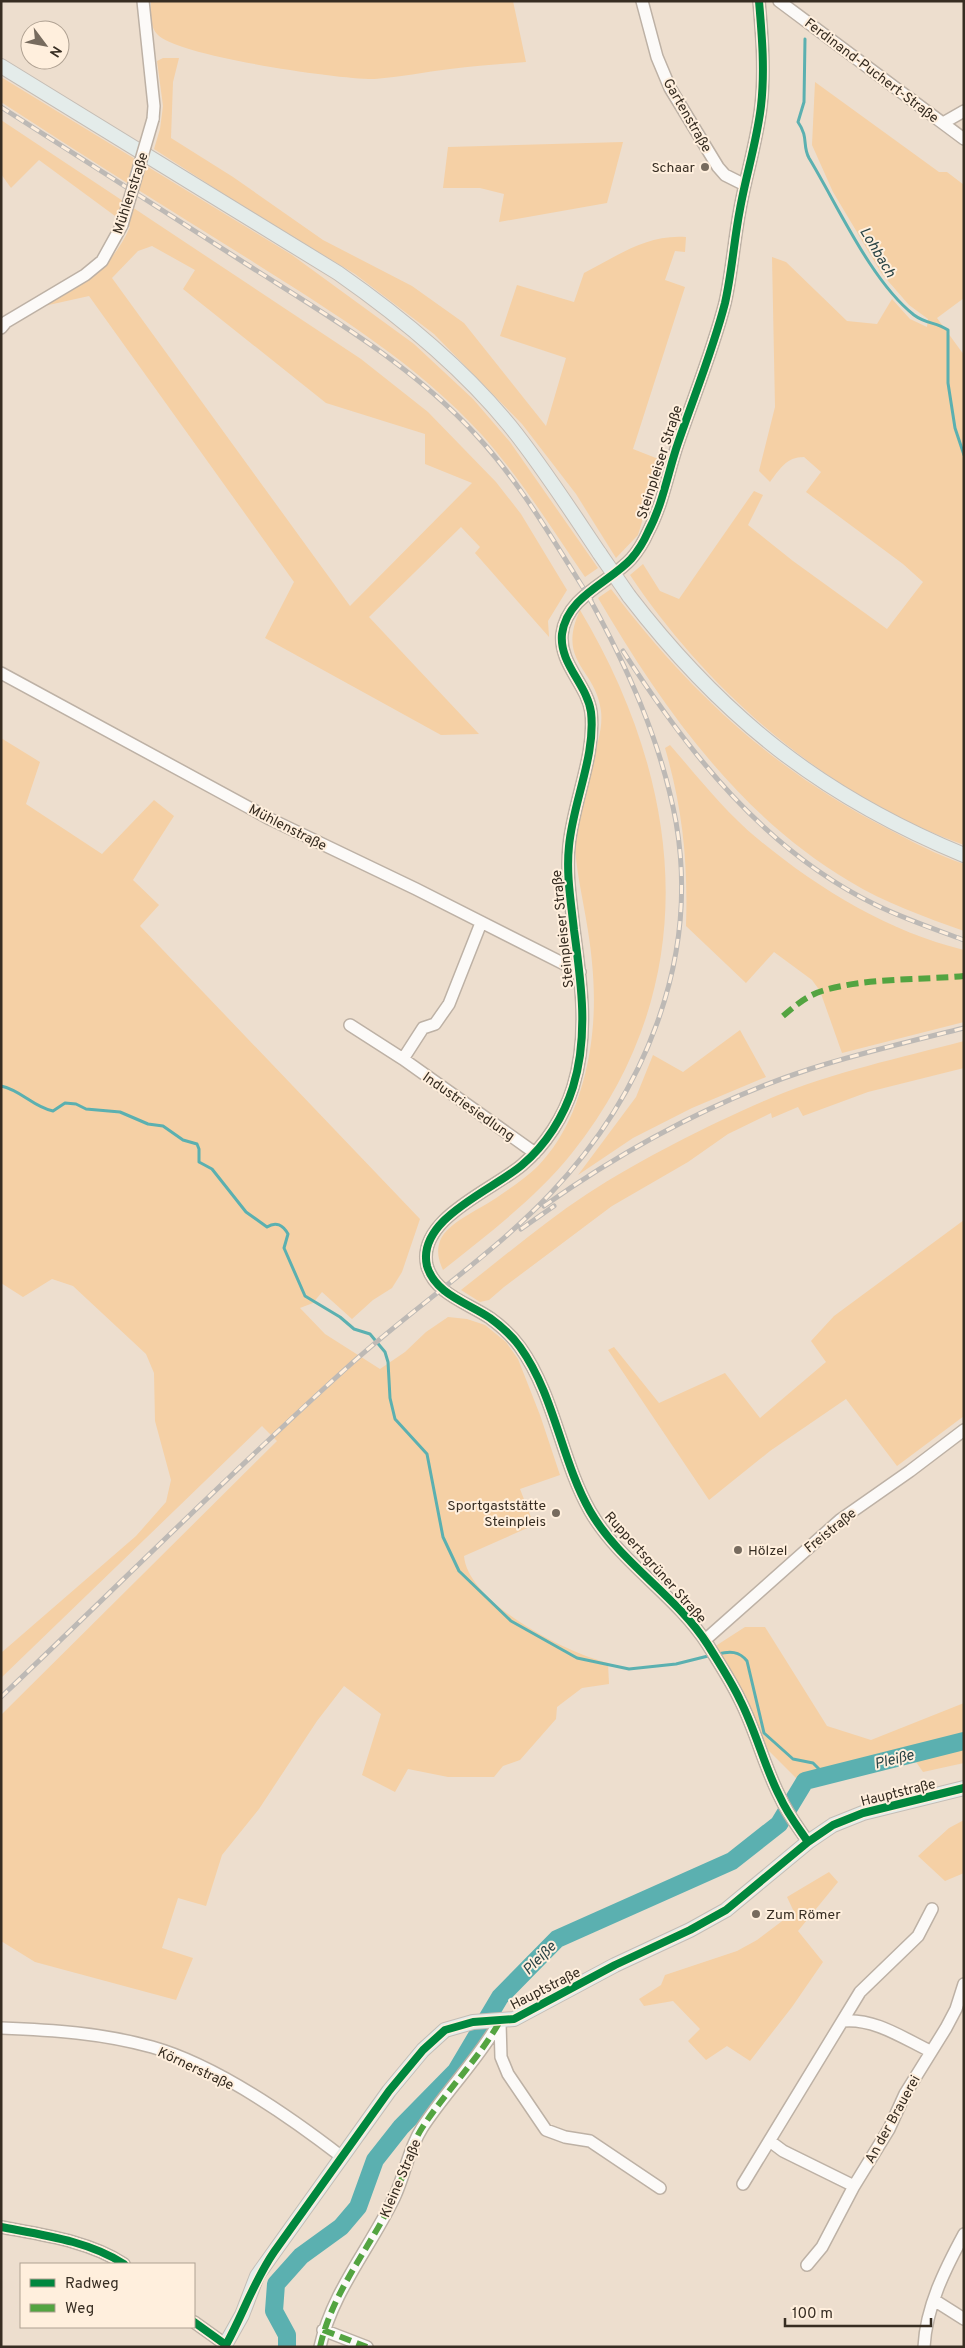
<svg xmlns="http://www.w3.org/2000/svg" width="965" height="2348" font-family="Overpass,sans-serif">
<style>
.green{fill:#f5d0a5;fill-rule:evenodd}
.lines{fill:none;stroke-linecap:round;stroke-linejoin:round}
.stream{stroke:#5bb0b0;stroke-width:3}
.river{stroke:#5bb0b0;stroke-width:18}
.minor-casing{stroke:#bdb1a5;stroke-width:14}
.major-casing{stroke:#c5bdb5;stroke-width:16}
.minor{stroke:#fcfaf8;stroke-width:11}
.major{stroke:#e4ecea;stroke-width:14}
.rail-casing{stroke:#bdb9b5;stroke-width:5}
.rail{stroke:#ffefdd;stroke-width:3;stroke-dasharray:9;stroke-linecap:butt}
.minor-bridge-casing{stroke:#bdb1a5;stroke-width:14;stroke-linecap:butt}
.major-bridge-casing{stroke:#c5bdb5;stroke-width:16;stroke-linecap:butt}
.minor-bridge{stroke:#fcfaf8;stroke-width:11}
.major-bridge{stroke:#e4ecea;stroke-width:14}
.quiet{stroke:#53a441;stroke-width:6;stroke-dasharray:12 6;stroke-linecap:butt}
.cycleway-casing{stroke:#ffefdd;stroke-width:11}
.cycleway{stroke:#00873e;stroke-width:8}
.poi-dot{fill:#776b5e;stroke:#ffefdd;stroke-width:2}
.labels{text-anchor:middle;stroke-width:4;stroke-linejoin:round;paint-order:stroke}
.street-label{font-size:14px;fill:#372d22;stroke:#ffefdd}
.poi-label{font-size:14px;fill:#372d22;stroke:#ffefdd;text-anchor:end}
.water-label{font-size:15px;font-style:italic;fill:#294345;stroke:#ffefdd}
</style>
<rect width="100%" height="100%" fill="#eddece"/>
<path class="green" d="M151,1h362l13,61c-25,2 -51,4 -76,7 -25,3 -50,8 -75,10 -33,1 -200,-23 -218,-45 -8,-9 -6,-22 -6,-33z
M163,58h16l-6,24 -2,56 62,39 90,63 89,46 52,37 82,103 20,-68 -66,-22 17,-51 57,17 10,-29c33,-17 63,-39 102,-36l-1,15 -10,-1 -10,29 20,7 -52,162 28,11 -23,75 -22,23 -40,-64 -54,-70 -88,-90 -79,-60 -108,-65 -93,-60 6,-20 3,-23 -6,-45z
M1,77l291,178 122,89 59,55 37,43 88,126 -13,9c-33,-48 -64,-98 -103,-142 -66,-73 -153,-125 -235,-177 -82,-51 -165,-103 -246,-156z
M815,82l124,90h8l17,13v113l-27,20 27,37v490c-135,-48 -255,-152 -334,-270l13,-11 17,27 19,8 75,-108 9,4 -15,30 45,36 94,68 36,-47 -20,-18 -97,-72 15,-20 -17,-15c-18,0 -24,12 -34,25l-11,-11 16,-64 -3,-150 14,5 61,59 30,3 15,-25 18,20 17,8 1,-8 -19,-14 -27,-31 -49,-82 -21,-47z
M1,120l360,239 67,53 68,70 25,32 46,76 -19,31 1,16 -74,-84 5,-6 -19,-20 -92,90 110,117 -38,1 -176,-97 29,-56 -205,-286 -45,10c40,-21 67,-37 86,-79l-91,-67 -28,28 -10,-14zM152,246l43,24 -12,19 143,114 99,31v30l47,19 -122,123 -238,-328 26,-27z
M623,142l-16,61 -108,19 5,-28 -24,-6h-37l5,-41z
M611,589c79,103 160,180 277,240 25,13 49,26 76,35v67c-39,-14 -79,-28 -115,-50 -111,-66 -187,-174 -251,-283z
M580,610c105,176 126,375 -8,543 -36,45 -84,81 -129,117 -4,-9 -7,-18 -3,-29 7,-19 43,-33 59,-45 13,-9 28,-19 39,-30 30,-31 45,-74 52,-116 7,-44 4,-86 -4,-131 -4,-25 -10,-49 -11,-74 0,-24 12,-62 18,-85 4,-16 10,-32 8,-49 -5,-43 -45,-48 -21,-101z
M1,738l39,24 -14,42 76,50 52,-54 20,16 -41,64 26,25 -19,21 280,293 -18,53 -10,16 -19,12 -21,19 -30,-27 -9,11 -13,5 25,26 55,35 25,-17 21,-20 22,-15 19,2 18,6 21,17 12,17 22,56 20,60 -40,14 14,36 -70,31c4,47 102,97 144,107l1,21 -27,4 -25,19 -1,12 -36,41 -17,6 -9,11h-46l-40,-8 -13,23 -33,-17 19,-61 -37,-28 -27,35 -58,88 -37,46 -16,51 -28,-8 -16,50 31,10 -17,42 -141,-38 -34,-21v-226l276,-274 -15,-15 -261,252v-25l135,-117 30,-34 5,-22 -16,-59 -1,-48 -8,-19 -73,-68 -21,-7 -29,18 -22,-14z
M670,745c28,32 55,67 88,94 59,49 131,93 206,111v72l-122,31 -22,-62 -8,-11 -38,-28 -28,31 -60,-57c2,-64 -3,-116 -21,-178z
M740,1030l26,47 -74,31 -59,30 -55,37 58,-78 17,-42 30,17z
M964,1041v27l-96,24 -65,24 -5,-9 -26,11 -1,-5 -43,21 -40,28 -76,44 -108,81 -15,13 -9,2 -19,-12c41,-32 82,-67 126,-96 54,-35 125,-71 184,-96 62,-26 129,-40 193,-57z
M964,1220v196l-67,50 -51,-67 -76,52 -61,49 -101,-150 6,-3 45,56 66,-30 35,45 66,-56 -15,-21 23,-25z
M745,1627h20l62,99 44,14 93,-37v60l-41,9 -11,-16 -115,23 -31,-31 -19,-49 -33,-52z
M964,1820v53l-19,8 -27,-25 31,-28z
M829,1872l9,10 -40,49 25,31 -31,45 -42,54 -23,-15 -21,14 -18,-19 12,-12 -27,-28 -29,5 -5,-7 22,-14 4,-10 72,-24 20,-11 37,-28 -7,-15z"/>
<g class="lines">
<path class="stream" d="M805,39l-1,63 -6,20c11,16 4,23 11,36 29,48 62,123 105,157 12,9 22,7 34,15v53l7,45 9,27
M1,1086c20,4 32,21 52,25l12,-8 11,1 10,5 34,3 28,12 15,2 20,14 14,4 2,5v13l13,7 34,43 21,15c9,-6 16,-2 21,7l-4,14 21,48 35,21 14,12 16,5 15,18 3,10 2,36 5,21 32,35 16,83 16,34 52,50 66,37 52,11 47,-5 36,-9
M718,1654c12,-3 21,-3 29,7l17,72 29,26 20,4 12,12"/>
<path class="river" d="M287,2347v-12l-13,-24 2,-27 25,-28 40,-29 17,-20 17,-47 26,-33 55,-56 44,-74 57,-58 175,-78 47,-37 26,-43 159,-40"/>
<g class="minor-casing">
<path id="minor" d="M143,1l11,105 -1,13
M642,1l15,56 13,31 48,79 7,8 20,10
M759,1c3,35 6,70 2,105 -4,35 -15,69 -21,103 -6,31 -8,63 -15,94 -12,47 -31,93 -47,140 -10,29 -15,61 -30,89 -4,9 -10,19 -17,27 -22,24 -64,37 -69,75 -3,30 25,50 29,78 5,43 -18,90 -22,134 -3,28 2,56 5,84 7,51 15,106 -1,157 -9,29 -27,58 -51,78 -29,25 -106,54 -95,101 8,28 41,37 63,52 11,8 22,18 30,29 35,49 41,113 70,164 30,52 86,84 118,134 11,18 23,36 32,55 16,31 24,66 40,97 7,16 18,30 28,45
M779,1l185,138
M943,123l21,-12
M1,328l5,-6 79,-47 17,-14 20,-36
M1,673l269,146 146,70 164,83
M350,1025l53,34 132,94
M403,1059l20,-31 12,-4 14,-20 32,-81
M705,1640l135,-120 70,-49 54,-41
M843,2021c31,-3 60,17 87,30
M500,2023l1,34 7,17 38,56 19,7 25,4 70,47
M1,2028c51,2 101,5 151,19 64,18 137,69 190,110
M771,2142l12,9 71,35
M743,2184l117,-192 58,-56 14,-27
M1,2227c42,8 88,14 123,37
M807,2265l15,-18 32,-61 35,-57 16,-35 41,-66 10,-19 8,-25
M934,2300l30,19
M194,2322l32,23
M323,2330l44,17
M320,2347c12,-55 50,-99 74,-149 11,-23 14,-48 28,-70 24,-37 56,-68 78,-107
M924,2347c2,-40 21,-78 40,-113"/>
</g>
<g class="major-casing">
<path id="major" d="M1,66l337,207c63,44 123,93 172,153 33,41 61,85 90,128
M629,596c94,122 192,200 335,259
M224,2347l18,-32 15,-39 17,-24 115,-161 34,-41 22,-20 28,-8 41,-3 101,-54 75,-35 36,-20 82,-68 25,-17 30,-12 101,-25"/>
</g>
<use href="#minor" class="minor"/>
<use href="#major" class="major"/>
<g class="rail-casing">
<path id="rail" d="M1,107c87,56 174,111 261,167 76,48 154,95 215,162 46,50 78,108 114,164
M623,651c65,101 142,200 253,254 29,14 58,24 88,35
M544,1206c81,-57 171,-106 266,-137 50,-16 102,-28 154,-41
M521,1229l33,-23
M1,1697c117,-111 231,-226 351,-334 65,-58 138,-106 198,-169 94,-99 150,-234 126,-372 -15,-81 -49,-156 -89,-228"/>
</g>
<use href="#rail" class="rail"/>
<g class="minor-bridge-casing">
<path id="minor-bridge" d="M122,225l31,-106"/>
</g>
<g class="major-bridge-casing">
<path id="major-bridge" d="M600,554l29,42"/>
</g>
<use href="#minor-bridge" class="minor-bridge"/>
<use href="#major-bridge" class="major-bridge"/>
<path class="quiet" d="M783,1016c12,-10 23,-20 39,-25 41,-13 98,-11 142,-15
M323,2330l44,17
M320,2347c12,-55 50,-99 74,-149 11,-23 14,-48 28,-70 24,-37 56,-68 78,-107"/>
<g class="cycleway-casing">
<path id="cycleway" d="M759,1c3,35 6,70 2,105 -4,35 -15,69 -21,103 -6,31 -8,63 -15,94 -12,47 -31,93 -47,140 -10,29 -15,61 -30,89 -4,9 -10,19 -17,27 -22,24 -64,37 -69,75 -3,30 25,50 29,78 5,43 -18,90 -22,134 -3,28 2,56 5,84 7,51 15,106 -1,157 -9,29 -27,58 -51,78 -29,25 -106,54 -95,101 8,28 41,37 63,52 11,8 22,18 30,29 35,49 41,113 70,164 30,52 86,84 118,134 11,18 23,36 32,55 16,31 24,66 40,97 7,16 18,30 28,45
M1,2227c42,8 88,14 123,37
M194,2322l32,23c17,-31 28,-64 48,-93l115,-161 34,-41 22,-20 28,-8 41,-3 101,-54 75,-35 36,-20 82,-68 25,-17 30,-12 101,-25"/>
</g>
<use href="#cycleway" class="cycleway"/>
</g>
<g class="poi-dot">
<circle cx="705" cy="167" r="5"/>
<circle cx="556" cy="1513" r="5"/>
<circle cx="738" cy="1550" r="5"/>
<circle cx="756" cy="1914" r="5"/>
</g>
<g class="labels">
<g class="street-label">
<text transform="translate(872 70) rotate(37)" y="5">Ferdinand-Puchert-Straße</text>
<text transform="translate(688 115) rotate(60)" y="5">Gartenstraße</text>
<text transform="translate(130 193) rotate(-72)" y="5">Mühlenstraße</text>
<text transform="translate(659 462) rotate(-72)" y="5">Steinpleiser Straße</text>
<text transform="translate(288 827) rotate(27)" y="5">Mühlenstraße</text>
<text transform="translate(562 929) rotate(-96)" y="5">Steinpleiser Straße</text>
<text transform="translate(469 1106) rotate(35)" y="5">Industriesiedlung</text>
<text transform="translate(830 1530) rotate(-39)" y="5">Freistraße</text>
<text transform="translate(656 1567) rotate(48)" y="5">Ruppertsgrüner Straße</text>
<text transform="translate(898 1792) rotate(-14)" y="5">Hauptstraße</text>
<text transform="translate(545 1988) rotate(-27)" y="5">Hauptstraße</text>
<text transform="translate(196 2068) rotate(25)" y="5">Körnerstraße</text>
<text transform="translate(892 2119) rotate(-61)" y="5">An der Brauerei</text>
<text transform="translate(400 2178) rotate(-67)" y="5">Kleine Straße</text>
</g>
<g class="poi-label">
<text x="695" y="172">Schaar</text>
<text x="546" y="1510">Sportgaststätte<tspan x="546" dy="16">Steinpleis</tspan></text>
<text x="748" y="1555" text-anchor="start">Hölzel</text>
<text x="766" y="1919" text-anchor="start">Zum Römer</text>
</g>
<g class="water-label">
<text transform="translate(878 252) rotate(59)" y="5">Lohbach</text>
<text transform="translate(894 1759) rotate(-14)" y="5">Pleiße</text>
<text transform="translate(539 1958) rotate(-45)" y="5">Pleiße</text>
</g>
</g>
<rect width="965" height="2348" fill="none" stroke="#372d22" stroke-width="5"/>
<rect x="20" y="2263" width="175" height="65" fill="#ffefdd" stroke="#afa192"/>
<rect x="30" y="2279" width="25" height="8" fill="#00873e" stroke="#afa192"/>
<text x="65" y="2288" font-size="15" fill="#372d22">Radweg</text>
<rect x="30" y="2304" width="25" height="8" fill="#53a441" stroke="#afa192"/>
<text x="65" y="2313" font-size="15" fill="#372d22">Weg</text>
<g transform="translate(45 45) rotate(122)"><circle r="24" fill="#ffefdd" stroke="#afa192"/>
<path d="M0-4L9 19L0 12L-9 19Z" fill="#776b5e"/>
<text y="-8" font-size="14" font-weight="bold" text-anchor="middle" fill="#372d22">N</text>
</g>
<path d="M785 2318v8h146v-8" fill="none" stroke="#372d22" stroke-width="2.5"/>
<text x="792" y="2318" font-size="15" fill="#372d22" stroke="#ffefdd" stroke-width="4" paint-order="stroke">100 m</text>
</svg>
